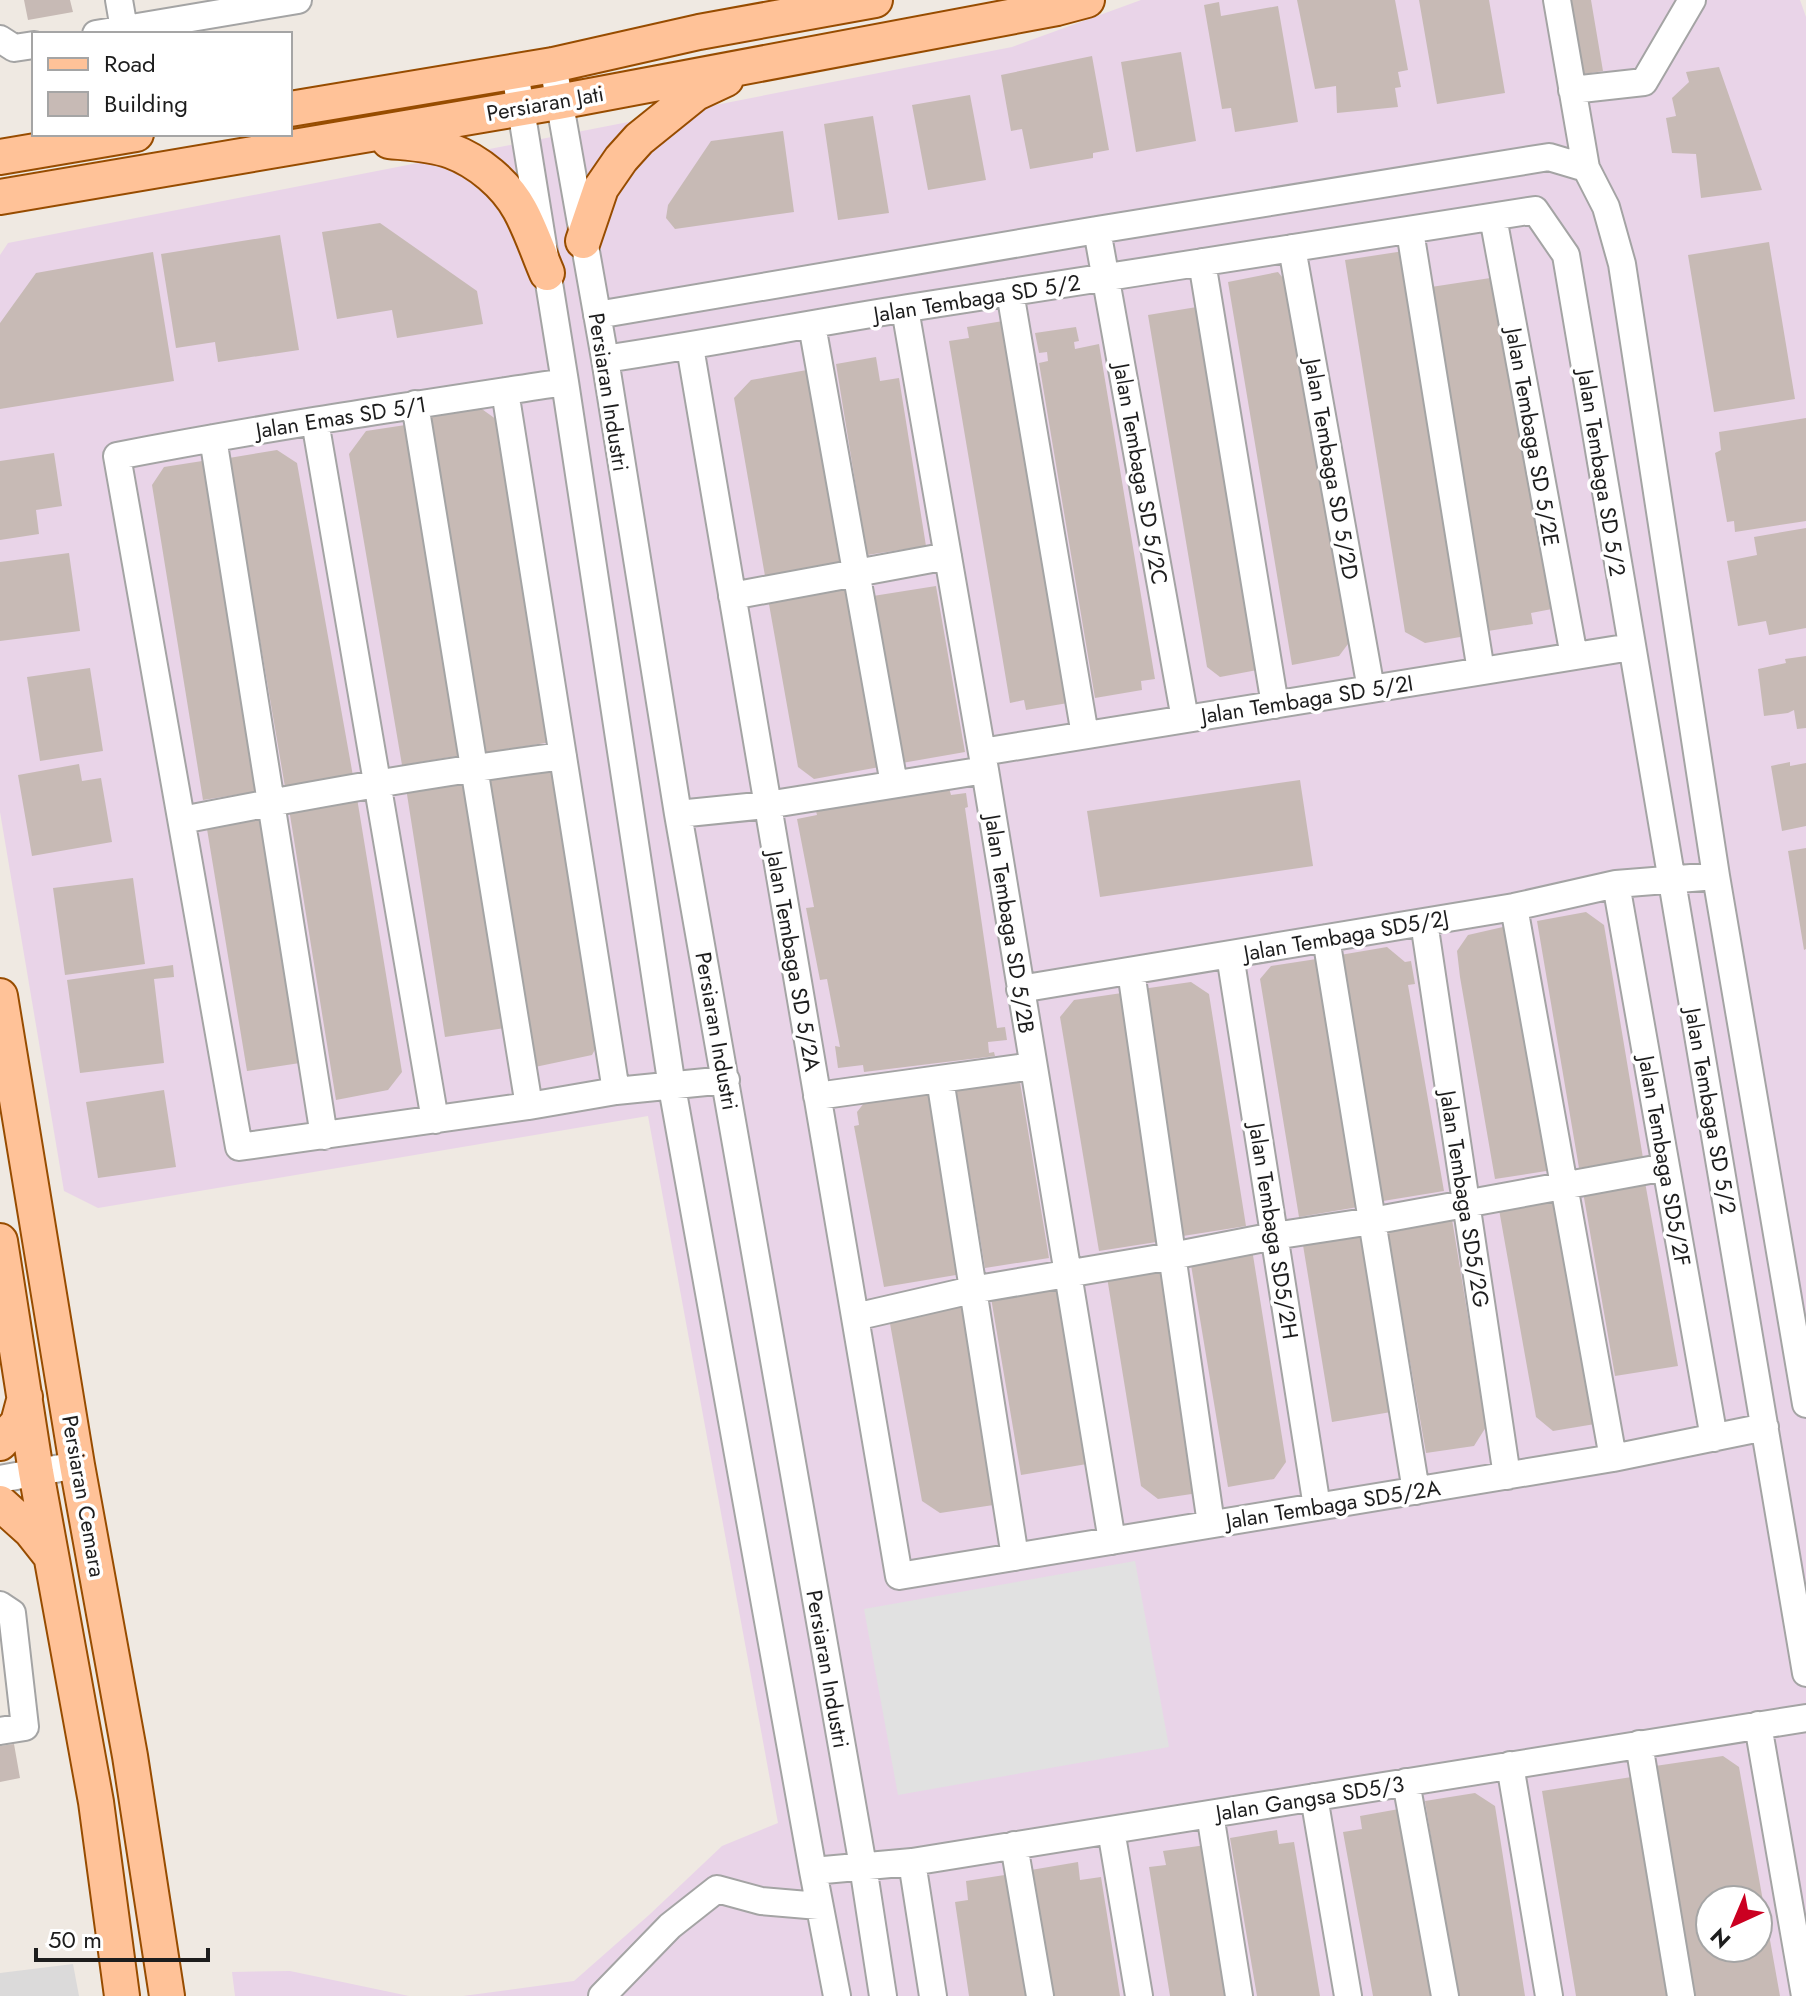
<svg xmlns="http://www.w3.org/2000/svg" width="1806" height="1996" font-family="Jost,sans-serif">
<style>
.residential{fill:#dbdada}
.industrial{fill:#e9d4e8;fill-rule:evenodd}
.parking{fill:#e1e1e1}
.building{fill:#c7bab5;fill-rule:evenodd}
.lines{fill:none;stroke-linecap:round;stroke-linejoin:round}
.minor-casing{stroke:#a4a4a4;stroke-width:30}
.major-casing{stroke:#974c00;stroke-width:38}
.minor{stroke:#fff;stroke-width:26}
.major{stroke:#ffc298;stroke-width:34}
.labels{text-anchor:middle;stroke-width:7;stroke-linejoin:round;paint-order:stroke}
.street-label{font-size:22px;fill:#1d1d1d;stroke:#fff}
</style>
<rect width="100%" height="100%" fill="#efe9e2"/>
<path class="residential" d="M73,1964l6,32h-79v-23z"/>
<path class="industrial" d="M1141,0h659l6,17v1979h-1343l111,-15 75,-66 73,-69 56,-23 -130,-707 -550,92 -34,-17 -64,-379v-557l8,-12 1004,-196zM1710,1900h48v48h-48z
M290,1971l119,25h-174l-3,-24z"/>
<path class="parking" d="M1135,1561l34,186 -271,48 -34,-186z"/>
<path class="building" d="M24,0h46l3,12 -45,8z
M1297,0h98l13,70 -10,2 3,15 -6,1 3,19 -61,6 -1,-27 -21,3z
M1419,0h70l16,93 -68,11z
M1560,0h31l12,71 -30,5z
M1219,2l2,14 57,-10 20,116 -63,10 -4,-24 -9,1 -18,-104z
M1181,52l15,89 -60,11 -15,-90z
M1092,56l17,94 -16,3v5l-63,11 -8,-40 -11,2 -10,-56z
M1719,67l43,123 -61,8 -5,-44 -24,-1 -6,-35 10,-2 -4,-18 17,-16 -3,-10z
M970,95l16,85 -58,10 -16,-85z
M873,116l16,97 -51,7 -14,-96z
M783,131l11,81 -119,17 -9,-11 2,-13 43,-64z
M380,223l97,68 6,33 -86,14 -5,-28 -55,9 -15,-87z
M280,235l19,115 -81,12 -3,-20 -39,6 -15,-94z
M1769,242l26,157 -81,13 -26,-157z
M1404,251l62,385 -41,7 -20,-11 -60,-372z
M153,252l21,129 -174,28v-86l36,-50z
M1278,272l14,17 59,351 -12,16 -47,9 -64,-383z
M1497,277l55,332 -21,4 2,11 -45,7 -57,-344z
M1209,305l59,363 -48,9 -13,-10 -59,-352z
M1009,320l65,382 -48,8 -2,-10 -14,3 -61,-362 20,-3 -2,-11z
M1076,327l3,14 -5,1 1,7 24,-5 56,335 -14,2 1,9 -47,8 -56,-335 9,-2 -1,-9 -8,1 -4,-20z
M876,357l4,24 19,-3 27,168 -59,9 -31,-191z
M818,368l35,192 -88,16 -31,-178 17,-18z
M479,407l21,15 52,320 -70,11 -56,-336z
M1806,418v103l-71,11 -1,-11 -7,1 -12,-69 6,-3 -2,-18z
M412,424l57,330 -67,11 -53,-311 17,-23z
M277,450l20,13 56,313 -68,11 -56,-329z
M54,453l8,53 -26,4 3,24 -39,6v-79z
M215,459l53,331 -65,10 -51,-315 12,-18z
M1806,528v100l-37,7 -3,-14 -28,5 -11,-65 30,-6 -3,-18z
M69,553l11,78 -80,10v-79z
M853,578l32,188 -71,13 -16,-12 -31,-174z
M936,586l29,166 -63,11 -29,-167z
M1806,656v72l-9,1 -3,-19 -6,3 -24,3 -6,-47 28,-6 -1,-4z
M90,668l13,83 -63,10 -13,-84z
M1790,762v4l16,-3v63l-24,5 -11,-65z
M79,764l3,17 19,-3 11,64 -80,14 -14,-81z
M555,766l44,276 -7,13 -57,12 -49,-290z
M472,778l39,249 -66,10 -39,-249z
M1300,780l13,86 -213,31 -13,-86z
M949,788l2,7 15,-2 2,14 -3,1 32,220 8,-1 2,13 -19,2 1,11 5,-1 1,4 -131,16 -1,-7 -25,3 -3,-22 5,1 -13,-68 -7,1 -14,-72 8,-1 -17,-88 20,-4 -2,-8z
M357,798l45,274 -14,18 -52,10 -47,-291z
M272,812l41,249 -66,10 -41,-248z
M1806,848v101l-2,1 -16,-99z
M133,878l12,86 -80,11 -12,-87z
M1586,912l18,13 39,233 -64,10 -42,-247z
M1516,924l43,245 -64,10 -35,-202 -3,-26 11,-16z
M1387,947l18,15 6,-1 4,23 -7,1 36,206 -61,10 -43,-246z
M1323,958l41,248 -65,11 -39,-238 11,-13z
M173,965l1,12 -20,2 10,84 -84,10 -13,-93z
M1191,982l18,12 37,232 -63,10 -41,-247z
M1122,993l41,248 -64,10 -39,-234 14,-17z
M1019,1076l30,182 -64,10 -30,-182z
M937,1086l31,187 -84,14 -30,-161 5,-1 -2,-13 11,-14z
M164,1090l12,77 -78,11 -12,-76z
M1645,1182l33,184 -63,10 -32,-184z
M1562,1193l39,230 -48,8 -17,-14 -38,-213z
M1451,1213l35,214 -12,19 -48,7 -40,-229z
M1366,1228l31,183 -65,11 -30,-183z
M1252,1249l34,213 -12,17 -46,8 -38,-228z
M1170,1262l35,230 -47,7 -17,-13 -35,-215z
M1056,1281l31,183 -66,11 -31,-183z
M972,1293l35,210 -67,10 -18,-12 -35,-194z
M14,1744l6,34 -20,4v-36z
M1723,1756l16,11 41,229h-88l-37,-230zM1710,1900h48v48h-48z
M1638,1776l36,220h-98l-34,-205z
M1475,1793l20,13 30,190h-68l-32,-195z
M1399,1809l34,187h-60l-30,-164 19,-3 -2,-13z
M1277,1830l2,14 15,-2 26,154h-63l-27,-158z
M1206,1845l25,151h-61l-21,-129 17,-2 -3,-14z
M1078,1862l2,18 21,-3 19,119h-68l-21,-126z
M1011,1874l19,122h-61l-14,-94 13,-2 -2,-19z"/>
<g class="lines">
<g class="minor-casing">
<path id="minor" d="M119,0l5,29
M1557,0l29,168
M96,34l202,-34
M0,39l14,9 20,-3
M553,65l52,294 73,455 185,1052 20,130
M515,72l50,310 107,705 141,784 24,125
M1572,90l72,-8 48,-82
M1493,217l81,439
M1097,230l88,489
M1410,231l71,440
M1292,248l79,441
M1202,262l73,443
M1010,292l75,443
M905,309l80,461 127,771
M597,315l500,-85 452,-73 37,11 20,39 16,57 94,612 90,528
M812,325l82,459
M690,347l209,1229 714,-118 152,-31
M605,359c101,-15 202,-35 303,-51 209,-33 418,-64 627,-98l31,45 240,1418
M565,382c-150,23 -299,45 -448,74l122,691 290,-41 87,-15 110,-11
M505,391l111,700
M415,404l114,702
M315,421l120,699
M213,438l111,698
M732,596l216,-40
M982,752l649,-105
M678,814l89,-9 218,-35
M182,820c126,-25 253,-48 381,-64
M1616,884l98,554
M1514,907l99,551
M1424,922l83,554
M1326,938l90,553
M1230,955l87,552
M1131,971l80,553
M1020,989l494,-82 102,-23 100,-8
M940,1079l75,478
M817,1096l216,-30
M855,1317l117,-27 200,-34 102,-20 98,-15 294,-54
M0,1479l77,-14
M0,1605l12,8 13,114 -25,4
M1758,1725l47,271
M1639,1744l42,252
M1510,1765l39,231
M1406,1782l39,214
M1314,1797l34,199
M1210,1814l29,182
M1111,1830l28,166
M1014,1845l26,151
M912,1862l21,134
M813,1871l99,-9 894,-144
M602,1996l68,-70 47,-37 44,12 58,5"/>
</g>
<g class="major-casing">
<path id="major" d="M290,109l263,-44 146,-33 176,-32
M389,141c20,2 43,3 62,10 27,10 55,33 69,59 11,20 18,42 27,63
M0,157l136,-23
M0,197l558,-95 499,-94 30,-8
M583,241l18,-53 20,-29 18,-20 57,-46 30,-14
M0,996l77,469 53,291 37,240
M0,1241l36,231 60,330 26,194
M0,1443l18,-20 7,-26
M0,1503l31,28 19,24"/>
</g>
<use href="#minor" class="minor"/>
<use href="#major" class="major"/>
</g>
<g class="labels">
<g class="street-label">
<text transform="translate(545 103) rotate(-10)" y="8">Persiaran Jati</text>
<text transform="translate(977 298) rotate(-9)" y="8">Jalan Tembaga SD 5/2</text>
<text transform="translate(609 392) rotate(81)" y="8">Persiaran Industri</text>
<text transform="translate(341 417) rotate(-9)" y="8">Jalan Emas SD 5/1</text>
<text transform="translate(1533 437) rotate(80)" y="8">Jalan Tembaga SD 5/2E</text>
<text transform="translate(1332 469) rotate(80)" y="8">Jalan Tembaga SD 5/2D</text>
<text transform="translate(1602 473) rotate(81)" y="8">Jalan Tembaga SD 5/2</text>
<text transform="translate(1141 474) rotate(80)" y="8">Jalan Tembaga SD 5/2C</text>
<text transform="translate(1307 699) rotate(-9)" y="8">Jalan Tembaga SD 5/2I</text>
<text transform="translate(1010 924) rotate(81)" y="8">Jalan Tembaga SD 5/2B</text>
<text transform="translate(1346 935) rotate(-10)" y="8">Jalan Tembaga SD5/2J</text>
<text transform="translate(794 961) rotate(80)" y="8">Jalan Tembaga SD 5/2A</text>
<text transform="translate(717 1031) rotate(80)" y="8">Persiaran Industri</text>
<text transform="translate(1711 1111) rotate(80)" y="8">Jalan Tembaga SD 5/2</text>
<text transform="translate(1665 1161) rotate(80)" y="8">Jalan Tembaga SD5/2F</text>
<text transform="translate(1465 1199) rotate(81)" y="8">Jalan Tembaga SD5/2G</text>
<text transform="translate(1274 1231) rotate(81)" y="8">Jalan Tembaga SD5/2H</text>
<text transform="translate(84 1496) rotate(80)" y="8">Persiaran Cemara</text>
<text transform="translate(1333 1504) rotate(-9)" y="8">Jalan Tembaga SD5/2A</text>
<text transform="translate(828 1669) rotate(80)" y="8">Persiaran Industri</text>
<text transform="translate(1310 1798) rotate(-9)" y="8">Jalan Gangsa SD5/3</text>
</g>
</g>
<rect x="32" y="32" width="260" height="104" fill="#ffffff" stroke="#a5a5a5" stroke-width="2"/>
<rect x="48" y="58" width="40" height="12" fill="#ffc298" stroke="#a5a5a5" stroke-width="2"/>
<text x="104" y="72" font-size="24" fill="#1d1d1d">Road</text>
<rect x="48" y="92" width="40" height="24" fill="#c7bab5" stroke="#a5a5a5" stroke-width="2"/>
<text x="104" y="112" font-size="24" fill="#1d1d1d">Building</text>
<g transform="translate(1734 1924) rotate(224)"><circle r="38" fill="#ffffff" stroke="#a5a5a5" stroke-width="2"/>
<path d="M0-6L14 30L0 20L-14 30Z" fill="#cb0021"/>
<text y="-12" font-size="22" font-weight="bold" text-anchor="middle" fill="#1d1d1d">N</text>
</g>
<path d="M36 1948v12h172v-12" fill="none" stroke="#1d1d1d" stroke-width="4"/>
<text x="48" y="1948" font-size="24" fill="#1d1d1d" stroke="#ffffff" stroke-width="6" paint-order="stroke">50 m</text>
</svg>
